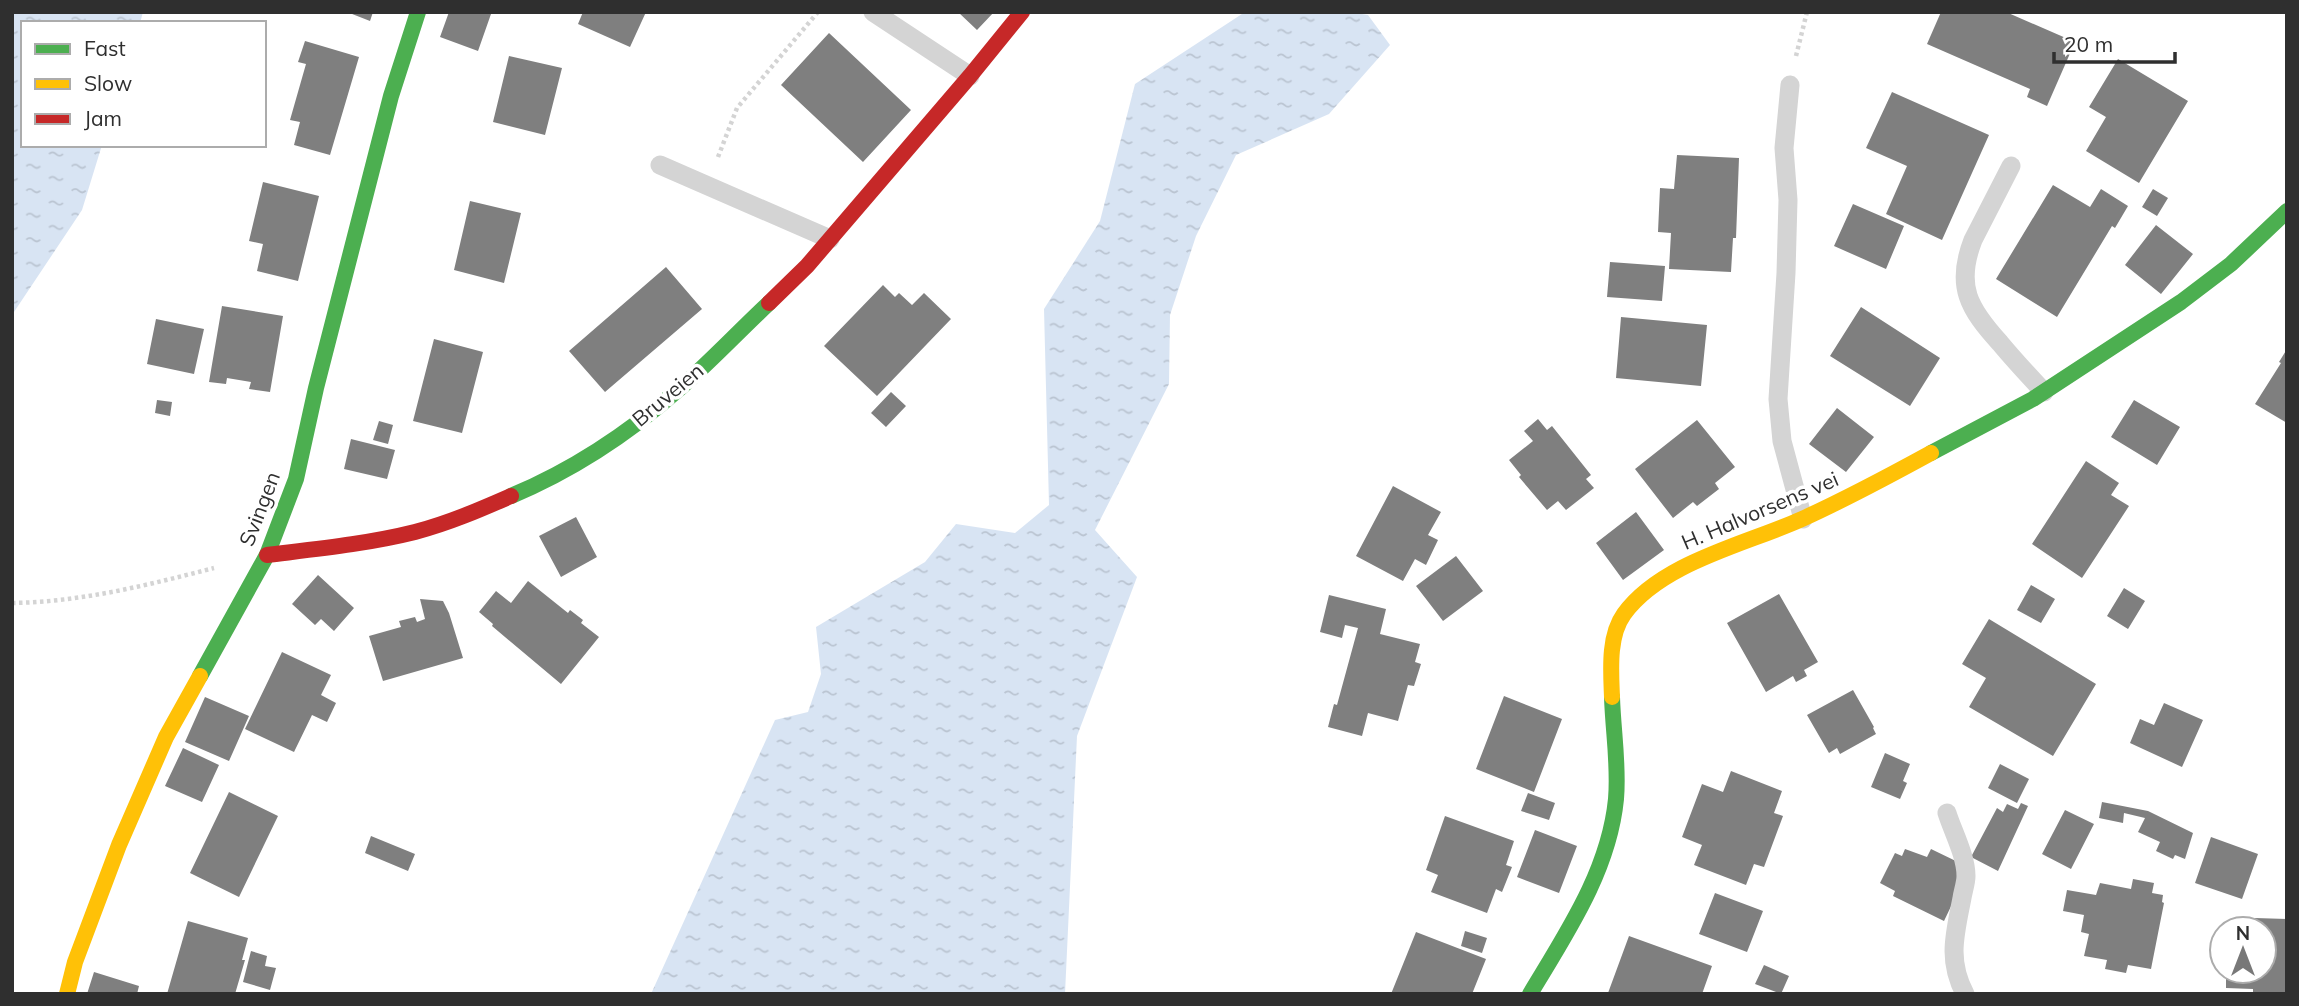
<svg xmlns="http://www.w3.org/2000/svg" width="2299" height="1006" font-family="Mulish,sans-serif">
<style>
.water{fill:url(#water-ripples)}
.building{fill:#7f7f7f}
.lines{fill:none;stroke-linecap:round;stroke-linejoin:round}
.path{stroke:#d4d4d4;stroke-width:4.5;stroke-dasharray:3.5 3.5;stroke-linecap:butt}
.lane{stroke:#d4d4d4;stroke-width:19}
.fast{stroke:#4caf50;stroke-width:16}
.slow{stroke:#ffc107;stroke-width:16}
.jam{stroke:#c62828;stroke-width:16}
.labels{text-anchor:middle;stroke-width:7;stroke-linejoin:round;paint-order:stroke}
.street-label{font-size:21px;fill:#2f2f2f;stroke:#fff}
</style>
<defs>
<pattern id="water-ripples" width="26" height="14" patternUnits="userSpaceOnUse" patternTransform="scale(1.75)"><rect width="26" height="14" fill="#d8e4f3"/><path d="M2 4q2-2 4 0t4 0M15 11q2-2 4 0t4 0" fill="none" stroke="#bac4d1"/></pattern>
</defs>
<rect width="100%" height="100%" fill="#fff"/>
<path class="water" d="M12,12h131l-3,11h-117v122h79l-20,65 -70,105z
M1245,12h105l18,3 22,30 -61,69 -93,41 -40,81 -26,79 -1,69 -74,146 42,47 -60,159 -12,258h-414l124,-274 33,-8 13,-38 -5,-47 109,-65 31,-38 59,9 34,-28 -5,-196 56,-88 35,-137z"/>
<path class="building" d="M347,12h26l-3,9z
M449,12l42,2 -13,37 -38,-14z
M583,12h63l-16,35 -52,-23z
M958,12h36l-17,18z
M1941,12h65l69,30 -28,64 -20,-9 3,-8 -103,-45z
M829,33l82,77 -48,52 -82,-77z
M305,41l54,16 -29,98 -36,-10 6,-23 -10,-2 16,-56 -8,-2z
M509,56l53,12 -17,67 -52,-13z
M2118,59l70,42 -49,82 -53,-32 20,-34 -17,-10z
M1892,92l97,43 -47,105 -56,-26 21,-48 -41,-18z
M1677,155l62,3 -3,80h-3l-2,34 -62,-3 2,-36 -13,-1 2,-44 14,1z
M263,182l56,14 -21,85 -41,-10 6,-27 -14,-3z
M2053,185l37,22 11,-18 27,17 -13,22 -3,-2 -55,91 -61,-38z
M2153,189l15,9 -11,18 -15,-9z
M470,201l51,12 -17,70 -50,-13z
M1853,204l51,22 -18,43 -52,-23z
M2156,225l37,29 -32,40 -36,-29z
M1610,262l55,4 -3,35 -55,-4z
M666,267l36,42 -97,83 -36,-41z
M883,285l12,12 4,-4 13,12 12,-12 27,26 -74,77 -53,-50z
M222,306l61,10 -13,76 -21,-3 2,-7 -24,-4 -1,6 -17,-2z
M1861,307l79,51 -30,48 -80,-50z
M1621,317l86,8 -6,61 -85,-8z
M156,319l48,10 -10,45 -47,-10z
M434,339l49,13 -21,81 -49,-12z
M2287,349v74l-32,-19 26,-41 -2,-1z
M891,392l15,14 -20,21 -15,-14z
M157,400l15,2 -2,14 -15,-3z
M2134,400l46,27 -23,38 -46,-28z
M1837,408l37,29 -28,35 -37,-28z
M1538,419l9,11 5,-4 39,49 -5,4 8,9 -28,22 -8,-9 -11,9 -28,-33 2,-2 -12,-15 24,-19 -9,-10z
M1697,420l38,47 -20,16 4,6 -22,17 -4,-4 -20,16 -38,-49z
M379,421l14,4 -5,19 -15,-4z
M351,439l44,11 -8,29 -43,-10z
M2086,461l33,22 -8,12 18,11 -47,72 -50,-34z
M1393,486l48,26 -13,23 10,5 -12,25 -11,-6 -12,22 -47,-25z
M1636,512l28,38 -41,30 -27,-37z
M576,517l21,40 -36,20 -22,-41z
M1456,556l27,35 -40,30 -27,-35z
M318,575l36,33 -20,23 -13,-12 -6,6 -23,-21z
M528,581l40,32 2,-3 13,10 -2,3 18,14 -38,47 -69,-58 1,-2 -14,-12 17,-21 15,12z
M2031,585l24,14 -14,24 -24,-13z
M2124,588l21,13 -17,28 -21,-13z
M1779,594l39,68 -14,8 3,6 -11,6 -3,-6 -27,16 -39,-69z
M1329,595l57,14 -6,25 40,10 -5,18 6,2 -7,22 -6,-1 -10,36 -30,-8 -6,23 -34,-9 6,-23 3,1 21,-77 -13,-3 -3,13 -22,-6z
M420,599l23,2 6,12 14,45 -80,23 -14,-45 32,-9 -2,-6 16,-4 2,5 8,-3z
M1989,619l107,65 -43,72 -84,-49 17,-29 -24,-14z
M282,652l49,23 -10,20 15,8 -9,19 -15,-7 -18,37 -49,-23z
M1853,690l21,37 -1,1 3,6 -36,20 -3,-6 -8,5 -22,-38z
M1504,696l58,23 -28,73 -58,-23z
M205,697l44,19 -20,45 -44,-19z
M2164,703l39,17 -21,47 -52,-24 10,-24 14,6z
M183,748l36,17 -17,37 -37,-16z
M1885,753l25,11 -7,17 4,2 -7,16 -29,-12z
M2000,764l29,15 -12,24 -29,-15z
M1731,771l51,20 -8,22 9,3 -19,51 -10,-3 -8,21 -52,-20 8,-20 -20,-8 20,-53 21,8z
M229,792l49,24 -39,81 -49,-24z
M1528,793l27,10 -6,17 -28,-9z
M2102,802l46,9 45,22 -8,26 -10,-4 -2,4 -17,-8 4,-9 -22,-10 7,-14 -21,-5 -1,10 -24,-5z
M2021,803l7,3 -30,65 -27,-14 26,-49 6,4 4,-8 11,5z
M2065,810l29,14 -23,45 -29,-15z
M1445,816l69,25 -8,24 6,2 -10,25 -6,-3 -9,24 -56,-21 7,-17 -12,-5z
M1535,830l42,16 -18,47 -42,-16z
M371,836l44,18 -7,17 -43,-18z
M2211,837l47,17 -16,45 -47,-16z
M1905,849l22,8 4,-8 31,15 3,13 -21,44 -51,-25 2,-5 -15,-8 15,-30 7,3z
M2133,879l21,4 -2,10 11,2 -1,7 2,1 -13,66 -23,-4 -2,8 -21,-4 2,-9 -23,-4 5,-22 -8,-2 3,-17 -21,-4 4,-21 29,5 4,-12 31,6z
M1715,893l48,18 -16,41 -48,-18z
M2255,918l32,1v75h-34v-5l-27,-1v-17h38v-42h-37v-3h27z
M188,921l60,17 -6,22h3l-10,34h-68z
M1465,931l22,7 -5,15 -21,-7z
M1416,932l70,27 -14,35h-81z
M1629,936l83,30 -10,28 -94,-1z
M251,951l16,5 -2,10 11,2 -6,22 -27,-8z
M1764,965l25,11 -8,18 -26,-10z
M94,972l45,14 -2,8h-50z"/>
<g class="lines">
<path class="path" d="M1796,56l11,-44
M718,157l19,-49 81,-96
M12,603c69,-1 136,-18 202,-35"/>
<path class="lane" d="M873,12l97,64
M1790,85l-6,63 4,52 -2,73 -8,126 4,42 21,78
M660,165l170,74
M2011,166l-38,74c-18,46 -4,69 27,103 14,17 29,33 44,49
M1947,813c6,19 19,43 19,63 0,7 -3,15 -4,22 -7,36 -15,62 3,96"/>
<path class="fast" d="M1931,453l102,-54 148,-97 50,-38 56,-53
M511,496c60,-25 119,-64 168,-107 31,-27 60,-58 90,-86
M200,676l67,-121 29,-76 20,-91 75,-292 27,-84
M1530,994c36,-60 79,-123 86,-195 3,-34 -3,-68 -4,-102"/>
<path class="slow" d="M1612,697c-1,-26 -4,-61 12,-83 38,-52 123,-70 178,-95 44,-20 87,-43 129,-66
M67,994l8,-32 44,-117 47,-108 34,-61"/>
<path class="jam" d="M769,303l38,-37 163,-190 52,-64
M267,555c49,-6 100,-11 148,-23 34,-9 64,-22 96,-36"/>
</g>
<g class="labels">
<g class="street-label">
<text transform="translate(668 395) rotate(-40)" y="7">Bruveien</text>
<text transform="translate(260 509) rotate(-69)" y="7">Svingen</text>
<text transform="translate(1760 511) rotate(-23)" y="7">H. Halvorsens vei</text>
</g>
</g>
<rect width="2299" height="1006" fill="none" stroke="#2f2f2f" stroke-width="28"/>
<rect x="21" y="21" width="245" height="126" fill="#ffffff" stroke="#acacac" stroke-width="2"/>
<rect x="35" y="44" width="35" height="10" fill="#4caf50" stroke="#acacac" stroke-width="2"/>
<text x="84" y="56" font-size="21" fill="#2f2f2f">Fast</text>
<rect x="35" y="79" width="35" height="10" fill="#ffc107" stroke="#acacac" stroke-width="2"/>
<text x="84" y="91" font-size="21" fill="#2f2f2f">Slow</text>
<rect x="35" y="114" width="35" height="10" fill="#c62828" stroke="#acacac" stroke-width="2"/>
<text x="84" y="126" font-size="21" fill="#2f2f2f">Jam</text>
<g transform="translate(2243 950)"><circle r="33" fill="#ffffff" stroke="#acacac" stroke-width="2"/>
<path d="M0-5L12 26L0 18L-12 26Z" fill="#787878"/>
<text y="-10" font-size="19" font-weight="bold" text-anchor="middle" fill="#2f2f2f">N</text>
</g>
<path d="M2054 52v10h121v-10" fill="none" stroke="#2f2f2f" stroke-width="3.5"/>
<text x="2064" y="52" font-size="21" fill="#2f2f2f" stroke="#ffffff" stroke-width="5" paint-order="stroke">20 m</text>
</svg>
